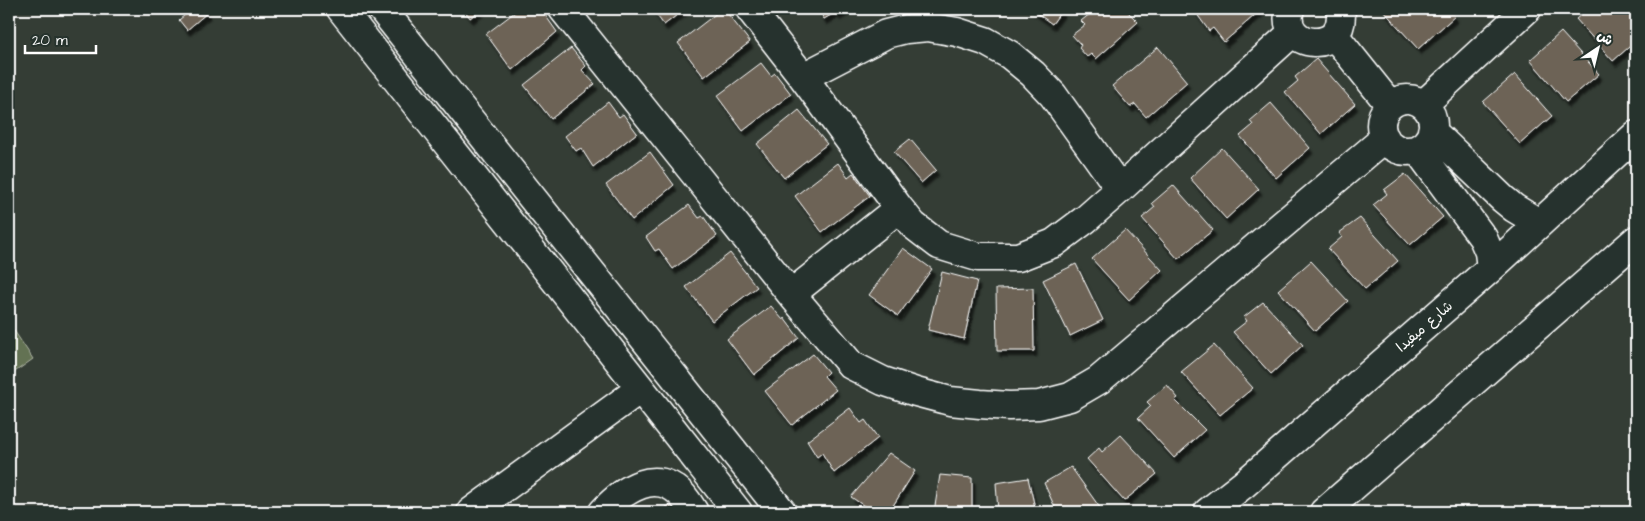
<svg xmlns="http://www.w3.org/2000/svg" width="1645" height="521" font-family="'Architects Daughter','Playpen Sans Arabic',sans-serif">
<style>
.green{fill:#647253;stroke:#b2b8a9}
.building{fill:#6d6456;stroke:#fff;filter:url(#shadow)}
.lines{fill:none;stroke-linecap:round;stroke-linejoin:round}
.minor-casing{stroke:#fff;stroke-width:31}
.minor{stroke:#26332d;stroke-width:28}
.labels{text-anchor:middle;stroke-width:5;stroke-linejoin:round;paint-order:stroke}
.street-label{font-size:14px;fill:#fff;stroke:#26332d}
</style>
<defs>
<filter id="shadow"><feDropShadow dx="3" dy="5.5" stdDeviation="1" flood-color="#0009"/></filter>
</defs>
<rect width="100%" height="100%" fill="#343d35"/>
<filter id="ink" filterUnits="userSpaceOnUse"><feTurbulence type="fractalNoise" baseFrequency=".02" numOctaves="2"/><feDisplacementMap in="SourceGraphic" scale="10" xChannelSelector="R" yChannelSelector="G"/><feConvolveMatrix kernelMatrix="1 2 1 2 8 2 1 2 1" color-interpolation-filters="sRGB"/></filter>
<g filter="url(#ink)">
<path class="green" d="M9,323l24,36 -24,17z"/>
<path class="building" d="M192,9h13l3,3 -21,18 -8,-10z
M464,9h18l-12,9z
M519,9h18l4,5 2,-2 14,20 -45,38 -26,-36z
M652,9h33l-21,16z
M722,9h2l26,33 -46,35 -26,-34z
M818,9h29l-10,6 -1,-3 -12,7z
M1031,9h32l-11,15z
M1096,9h29l13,13 -42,37 -5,-5 -4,3 -8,-9 2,-3 -9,-10 13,-10 -4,-4z
M1195,9h67l-38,33 -11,-14 -4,3 -15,-21z
M1382,9h66l7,7 -37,33z
M1588,9h36l12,14v18l-23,20 -37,-42z
M1561,32l38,42 -33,28 -36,-42z
M1158,47l29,35 -41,35 -11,-13 -5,3 -18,-21z
M571,48l15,18 -4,4 13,14 -44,35 -27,-34z
M1316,59l39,45 -34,30 -36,-42 13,-11 -3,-4z
M761,63l10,13 4,-3 16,21 -48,37 -26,-35z
M1515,74l37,42 -32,28 -37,-42z
M608,102l11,15 4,-3 14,19 -44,34 -12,-19 -5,3 -11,-15z
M1271,103l39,45 -34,30 -36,-42 13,-11 -3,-4z
M799,110l28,34 -43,34 -27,-34z
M910,139l26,31 -15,13 -27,-31z
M1222,148l37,41 -33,30 -36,-41z
M650,152l24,33 -42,35 -26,-35z
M838,163l10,14 5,-4 17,23 -48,36 -27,-36z
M1405,174l38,43 -33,28 -37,-40 14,-11 -3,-4z
M1173,185l40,45 -35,29 -36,-41 13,-11 -3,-4z
M689,205l10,13 4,-2 14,20 -44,33 -14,-20 -4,2 -9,-14z
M1360,218l38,43 -33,28 -37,-40 14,-12 -3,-4z
M1125,230l37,40 -33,30 -37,-41z
M903,248l29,21 -34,47 -29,-21z
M730,253l27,34 -45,34 -26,-34z
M1311,261l37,40 -33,30 -37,-41z
M1076,264l27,56 -33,16 -27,-56z
M942,272l35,9 -13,58 -36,-9z
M1033,288l1,63h-37l-1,-62z
M1263,302l40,43 -32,29 -38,-42 14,-11 -3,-4z
M771,306l12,14 1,-2 15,20 -45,37 -27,-36z
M1214,345l39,43 -33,27 -39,-43z
M813,354l15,18 -4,4 12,14 -44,35 -27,-34z
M1167,385l11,13 -3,2 30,30 -31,28 -36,-40 13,-12 -4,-4z
M850,408l11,15 4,-3 13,18 -44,35 -12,-20 -5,4 -10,-16z
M1121,435l36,39 -33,27 -37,-42 12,-11 3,4z
M889,453l26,18 -26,41h-16l-22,-15z
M1071,467l32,45h-46l-13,-29z
M940,475l32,3v34h-38z
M1028,478l8,34h-38l-2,-29z
M669,505l5,7h-15z"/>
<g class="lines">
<g class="minor-casing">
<path id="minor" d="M341,9l397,503
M382,9l400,503
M563,9l228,285 60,71 32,16 33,11 34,9 30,3 29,2 30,-1 31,-8 29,-17 286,-242
M750,9l53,68 96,131 14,17 26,20 39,12h40l36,-14 32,-24 34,-30 173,-157
M1290,9c-12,41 59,47 50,0
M1334,35l56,70
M803,77l83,-43 20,-5 22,-2 29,5 28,9 25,14 23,19 20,21 67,94
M1381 125a26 26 0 1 1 52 0a26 26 0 1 1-52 0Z
M1424,104l103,-95
M1432,131l71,68 11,9 25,15
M1417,149l66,89 6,14 2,16
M791,294l108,-86
M471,512l169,-123
M603,512c20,-22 54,-46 80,-16 4,5 8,11 11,16
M1208,512l36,-28 247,-216 145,-133
M1324,512l312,-272"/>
</g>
<use href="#minor" class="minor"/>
</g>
</g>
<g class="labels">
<g class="street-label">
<text transform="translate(1424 326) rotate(-41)" y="5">شارع ميفيدا</text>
</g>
</g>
<rect width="1645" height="521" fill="none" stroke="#26332d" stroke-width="30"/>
<rect x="15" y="15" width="1615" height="491" fill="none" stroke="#fff" stroke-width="2" filter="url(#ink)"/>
<g transform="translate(1598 48) rotate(35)" stroke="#26332d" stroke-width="4" paint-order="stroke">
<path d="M0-4L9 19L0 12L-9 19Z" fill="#ffffff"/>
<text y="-8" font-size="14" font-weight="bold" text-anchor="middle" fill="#ffffff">ش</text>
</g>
<path d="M25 45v8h71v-8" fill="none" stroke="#ffffff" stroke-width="2.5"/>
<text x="32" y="45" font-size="15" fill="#ffffff" stroke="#26332d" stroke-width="4" paint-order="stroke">20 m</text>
</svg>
